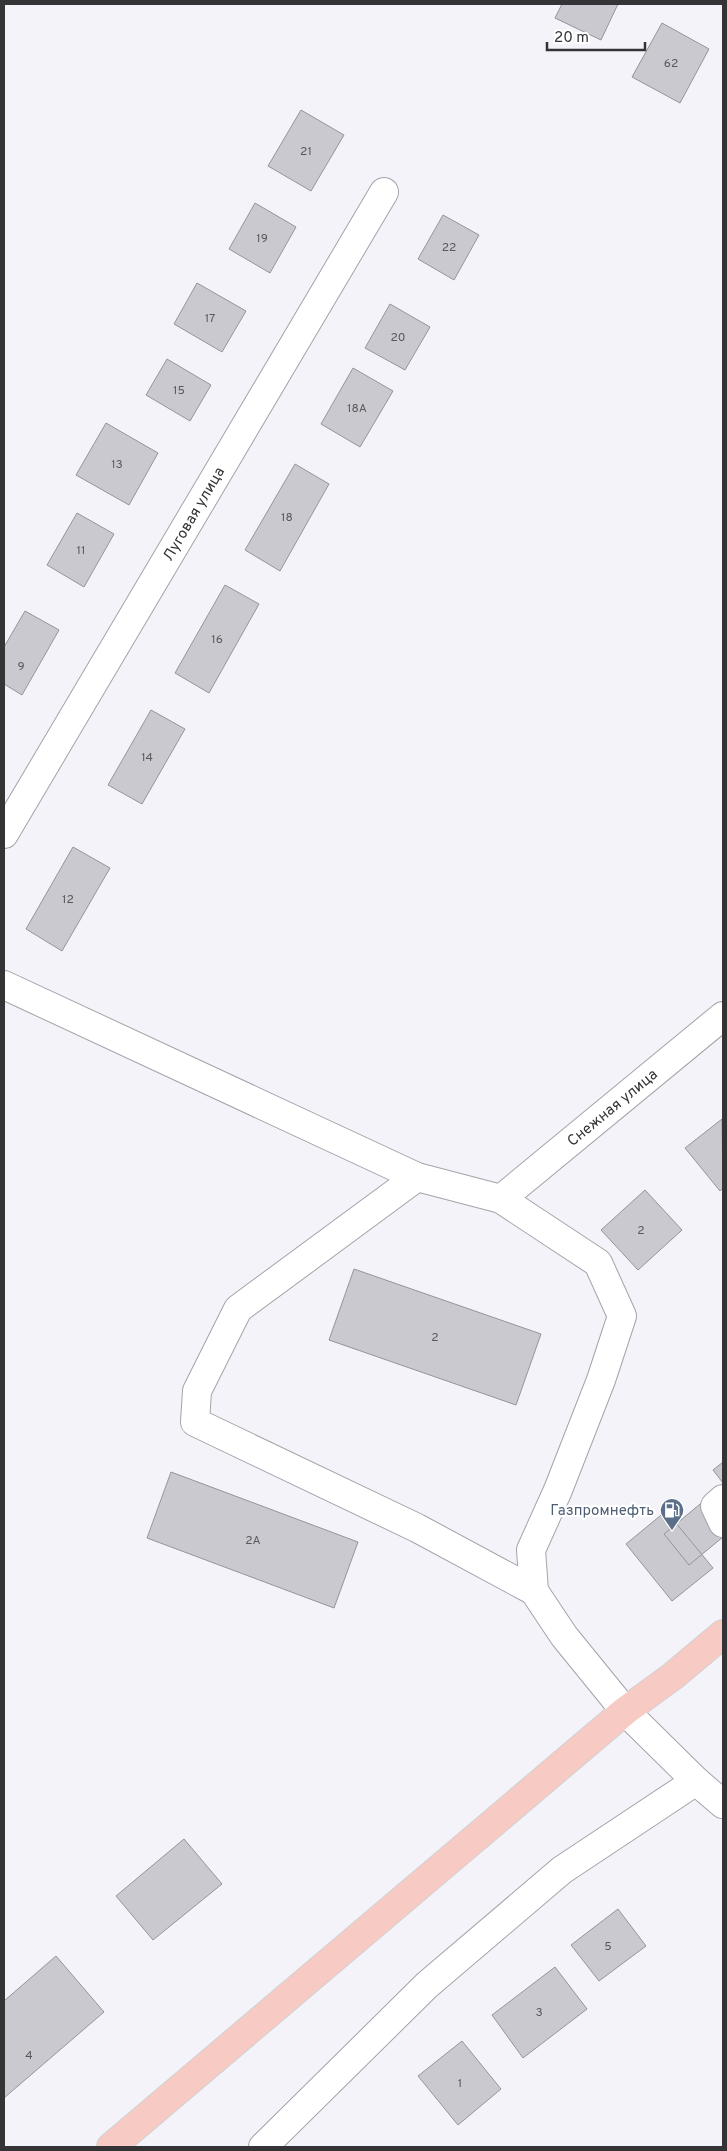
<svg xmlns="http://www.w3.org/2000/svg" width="727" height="2151" font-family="Overpass,sans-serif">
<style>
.building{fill:#cac9cf;stroke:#95949a}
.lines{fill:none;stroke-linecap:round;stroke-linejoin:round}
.minor-casing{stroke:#a4a3a9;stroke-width:30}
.major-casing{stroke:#d2d2d3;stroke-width:30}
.minor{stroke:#fff;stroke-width:28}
.major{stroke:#f7cac4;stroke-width:28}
.labels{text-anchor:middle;stroke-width:4.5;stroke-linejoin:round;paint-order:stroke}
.number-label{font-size:12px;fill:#5a585c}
.street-label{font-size:15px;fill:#343336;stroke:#fff}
.service-label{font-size:15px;fill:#4e5e75;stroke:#fff;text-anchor:end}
</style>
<rect width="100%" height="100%" fill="#f4f3fa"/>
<path class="building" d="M562,4h56l-17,36 -46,-22z
M662,23l47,26 -29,54 -48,-26z
M301,110l43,25 -33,56 -43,-25z
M255,203l41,24 -26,46 -41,-24z
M443,215l36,20 -25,45 -36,-21z
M197,283l49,28 -24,41 -48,-28z
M390,304l40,23 -25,43 -40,-22z
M167,359l44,26 -21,36 -44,-26z
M353,368l40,23 -33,56 -39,-23z
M106,423l52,30 -29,52 -53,-30z
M295,464l34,20 -49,87 -35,-21z
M77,513l37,21 -30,53 -37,-22z
M225,585l34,19 -50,89 -34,-20z
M25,611l34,19 -37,65 -18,-11v-37z
M151,710l34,19 -43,75 -34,-19z
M73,847l37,21 -48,83 -36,-22z
M722,1119l1,69 -3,3 -35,-43z
M645,1190l37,40 -44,40 -37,-40z
M354,1269l187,65 -25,71 -187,-65z
M723,1462v21l-10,-13z
M171,1472l187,70 -24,66 -187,-70z
M723,1485v52l-34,28 -25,-31z
M666,1511l47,57 -41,33 -46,-57z
M184,1839l38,45 -69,56 -37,-44z
M618,1909l28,37 -47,35 -28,-36z
M56,1956l48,56 -100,86v-97z
M555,1967l32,42 -64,49 -31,-43z
M462,2041l39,48 -43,36 -40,-49z"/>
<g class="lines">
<g class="minor-casing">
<g id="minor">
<path id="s1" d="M4,834l380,-642"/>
<path d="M4,985l413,192 84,22 97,64 24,53 -21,64 -43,110 -27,60 3,41 30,45 61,75 71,70 27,23"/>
<path d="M417,1177l-179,132 -41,82 -2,31 222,106 117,63"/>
<path id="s2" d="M501,1199l222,-183"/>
<path d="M723,1499l-8,7 8,17"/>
<path d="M263,2147l164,-162 135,-115 134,-89"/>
</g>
</g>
<g class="major-casing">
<path id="major" d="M111,2147l514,-436 48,-35 50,-42"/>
</g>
<use href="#minor" class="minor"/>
<use href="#major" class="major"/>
</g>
<defs>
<g id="fuel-pin" transform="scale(1.25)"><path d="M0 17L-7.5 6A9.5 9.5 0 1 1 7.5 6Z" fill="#5c6f8a" stroke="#fff"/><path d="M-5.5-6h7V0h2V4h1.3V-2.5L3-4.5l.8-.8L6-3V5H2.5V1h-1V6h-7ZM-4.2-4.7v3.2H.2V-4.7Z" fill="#fff"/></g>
</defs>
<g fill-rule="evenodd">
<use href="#fuel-pin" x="672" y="1510"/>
</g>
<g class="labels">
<g class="number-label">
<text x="671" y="67">62</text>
<text x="306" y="155">21</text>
<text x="262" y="242">19</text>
<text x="449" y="251">22</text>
<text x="210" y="322">17</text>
<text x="398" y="341">20</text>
<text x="179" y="394">15</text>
<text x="357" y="412">18А</text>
<text x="117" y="468">13</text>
<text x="287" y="521">18</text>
<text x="81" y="554">11</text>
<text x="217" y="643">16</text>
<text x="21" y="670">9</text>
<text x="147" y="761">14</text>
<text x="68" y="903">12</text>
<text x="641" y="1234">2</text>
<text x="435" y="1341">2</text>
<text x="253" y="1544">2А</text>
<text x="608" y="1950">5</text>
<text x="539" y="2016">3</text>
<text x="29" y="2059">4</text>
<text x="460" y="2087">1</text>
</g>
<g class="street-label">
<text dy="5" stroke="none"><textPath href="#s1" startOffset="372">Луговая улица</textPath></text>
<text dy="5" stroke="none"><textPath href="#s2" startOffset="144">Снежная улица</textPath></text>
</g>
<g class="service-label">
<text x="654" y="1515">Газпромнефть</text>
</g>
</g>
<rect width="727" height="2151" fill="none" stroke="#343336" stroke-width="10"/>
<path d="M547 42v8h98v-8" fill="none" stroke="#343336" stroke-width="2.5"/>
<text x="554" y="42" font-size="15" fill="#343336" stroke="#ffffff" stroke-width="4" paint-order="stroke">20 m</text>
</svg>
